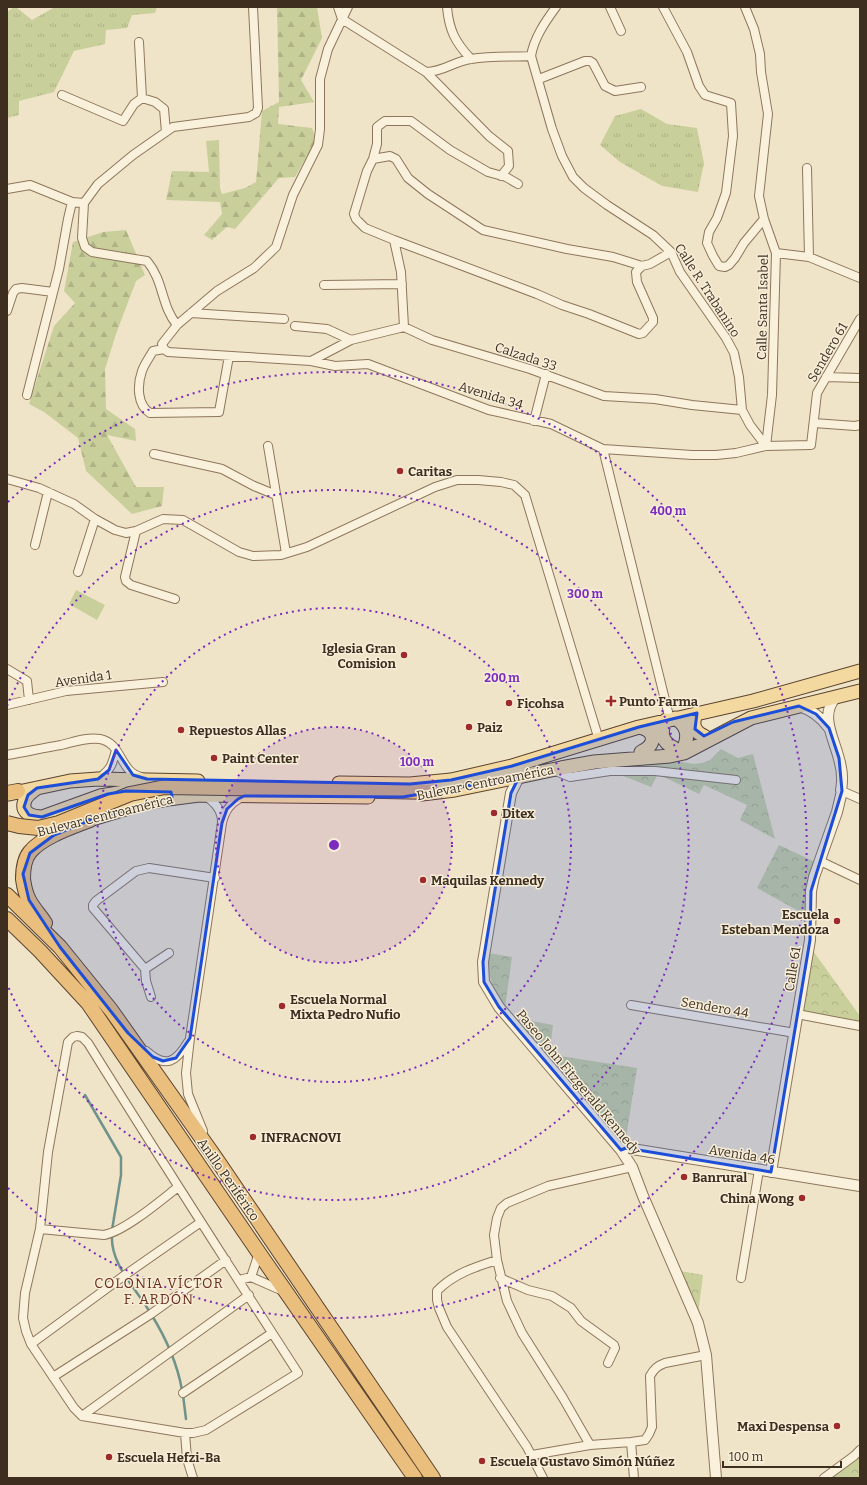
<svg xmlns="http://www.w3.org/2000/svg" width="867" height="1485" font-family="Bitter,serif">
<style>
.grass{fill:url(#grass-tufts)}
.forest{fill:url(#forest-firs)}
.park{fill:url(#park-crowns)}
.pitch{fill:#c9cf9b}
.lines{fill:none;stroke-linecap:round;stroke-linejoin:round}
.stream{stroke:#6f938a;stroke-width:2.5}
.minor-casing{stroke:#8d765c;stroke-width:10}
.tertiary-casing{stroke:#8d765c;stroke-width:12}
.primary-casing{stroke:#5b4430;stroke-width:15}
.trunk-casing{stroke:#5b4430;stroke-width:16}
.minor{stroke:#faf1dc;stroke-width:8}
.tertiary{stroke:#faf1dc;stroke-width:10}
.primary{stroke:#f3d9a0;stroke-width:13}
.trunk{stroke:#eabe7c;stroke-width:14}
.trunk-bridge-casing{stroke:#5b4430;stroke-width:16;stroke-linecap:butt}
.trunk-bridge{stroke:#eabe7c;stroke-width:14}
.marked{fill:#1d4ed8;fill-opacity:0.2;stroke:#1d4ed8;stroke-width:3;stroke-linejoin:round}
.ring{fill:none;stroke:#7b2cbf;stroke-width:2;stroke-dasharray:2 4}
.poi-dot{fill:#9e2a2b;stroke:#f7eed8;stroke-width:1.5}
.labels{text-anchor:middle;stroke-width:3;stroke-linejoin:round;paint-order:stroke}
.street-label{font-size:13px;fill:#3d2e20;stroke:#f7eed8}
.poi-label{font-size:13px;font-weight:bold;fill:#3d2e20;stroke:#f7eed8;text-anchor:start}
.neighbourhood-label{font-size:14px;letter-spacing:1px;fill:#6b2e1e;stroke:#f7eed8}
.centre{fill:#7b2cbf;stroke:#f7eed8;stroke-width:2}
.ring-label{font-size:12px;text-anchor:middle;font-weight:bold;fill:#7b2cbf;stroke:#f7eed8;stroke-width:3;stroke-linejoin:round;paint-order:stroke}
</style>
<defs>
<pattern id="grass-tufts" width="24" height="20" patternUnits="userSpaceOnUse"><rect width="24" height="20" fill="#c9cf9b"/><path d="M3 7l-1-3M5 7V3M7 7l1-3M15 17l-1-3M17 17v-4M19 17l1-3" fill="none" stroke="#aeb285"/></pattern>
<pattern id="forest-firs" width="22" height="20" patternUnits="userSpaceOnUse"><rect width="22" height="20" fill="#c9cf9b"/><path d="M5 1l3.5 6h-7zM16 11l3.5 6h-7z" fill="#aeb285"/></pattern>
<pattern id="park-crowns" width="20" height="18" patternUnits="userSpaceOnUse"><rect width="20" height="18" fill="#c9cf9b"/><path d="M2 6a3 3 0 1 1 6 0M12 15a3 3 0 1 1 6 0" fill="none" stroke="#aeb285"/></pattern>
</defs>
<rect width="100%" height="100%" fill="#f0e4c8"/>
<path class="grass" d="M14,7h2l16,13 23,-13h102l-2,6 -23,2 -5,13 -21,2 -1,14 -31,7 -20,41 -35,9v14l-12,3v-106z
M641,109l26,15 30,4 7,35 -6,29 -36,-6 -42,-24 -20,-17 15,-29z"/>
<path class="forest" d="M277,7h40l5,31 -21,42 13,22 -35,5 -1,17 34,4 4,12 -21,37 -16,1 -44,51 -8,-2 -15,13 -8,-5 18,-21 -2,-12 -54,-2 6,-29 37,1 -3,-31 13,-1 1,48 2,6 23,-6 11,-6 6,-71 17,-9z
M126,230l19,45 -9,6 -20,53 -11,35 1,40 29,20 1,12 -29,-6 29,52h28l-2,19 -30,8 -46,-43 -8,-33 -34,-26 -15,-8 25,-78 21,-23 -11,-12 9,-49 30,-10z"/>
<path class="park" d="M721,749l17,9 15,-4 22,85 -35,-19 7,-15 -43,-20 -5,9 -41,-20 -7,13 -40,-16 4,-9 57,-2 21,4 9,-1 8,-3z
M779,845l36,17 -9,53 -49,-27z
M811,948l49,68v7l-60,-11z
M488,953l24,4 -7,51c-12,-20 -18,-31 -17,-55z
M515,1018l38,7 -3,25 -9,-2z
M547,1054l90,14 -11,70 -7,-3z
M680,1271l23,4 -5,40z
M860,1455v23h-29z"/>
<path class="pitch" d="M76,590l29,15 -8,15 -28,-16z"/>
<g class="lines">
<path class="stream" d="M85,1095l36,62v18l-9,55
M112,1235c-2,30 25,54 39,79 15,24 26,48 31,76
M183,1395l3,24"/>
<g class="minor-casing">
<path id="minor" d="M338,7l4,12 84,53c18,0 28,-11 45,-13 20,-3 40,-2 60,-3
M447,7c2,23 8,35 24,52
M556,7c-11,15 -22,31 -25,49l21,73 10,27 11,21 11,11 23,17 46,30 18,17 9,20 46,66 8,15 5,24 3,33 8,15 16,21
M610,7l11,24
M663,7l24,45 12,34 6,9 26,8 2,33 -7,57 -9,25 -8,14 -2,11 6,13 6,10 6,1 4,-2 6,-7 9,-15 20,-24
M745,7l9,22 6,25 1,18 7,42 -9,82 5,23 12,34 -4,142 -6,51
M139,42l3,56
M426,72l63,64 19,15 1,15 -8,10
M539,79l46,-18h5l3,2 12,23 10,5 26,-4
M62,95l61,26 11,-17 8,-6
M142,98l13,4 9,7 2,23
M373,159l4,-15v-17l8,-6h26l39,29 38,22 18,5 12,7
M807,168l2,89
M7,189l23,-4 42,17 12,1
M394,240l7,32 3,55
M776,253l33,4 51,21
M642,266l-6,6 1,10 16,36v4l-10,11 -4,1 -50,-20 -27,-9 -25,-11 -143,-54 -29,-12 -9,-9 -2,-5 13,-43 6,-12 17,-3 6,3 12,19 20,16 55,36 84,19 46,8 29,9 8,-2 21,-12
M324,285l78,-1
M7,311l6,-18 3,-4 6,-1 31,4
M191,313l93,6
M177,325c-16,-19 -13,-44 -30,-64l-55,-9 -7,-5 -3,-9 2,-35 14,-19 35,-29 40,-28 76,-10 7,-4 2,-5 -5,-101
M295,326l32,3 24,11
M164,349l4,3 143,9 24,5 33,-2 121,46 62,14 52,25 89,6h24l20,-2 30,-7 45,-1 6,-52 43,-74
M164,349l-2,-5 15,-19 40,-34 37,-23 22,-21 17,-52 25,-50 2,-16v-50l8,-30 20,-42
M164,349l-11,2c-4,7 -9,14 -11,20 -5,14 -5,34 8,42l69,-1 10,-56
M311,361l40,-21 53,-13 28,13 98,29 74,27 51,3 37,6 50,5
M826,377l34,1
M27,395l32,-126 9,-50 4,-17
M534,421l12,-47
M814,423l41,3 5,-1
M268,446l18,107
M603,449l67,271
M154,454l68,15 32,17 22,9
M7,479l32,9 35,16 21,15 20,11 11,3 10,-2 27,-12 20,1 56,32 14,4 28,-1 26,-8 128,-60 22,-7h21l23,2 13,3 11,10 74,245
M136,531l-11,46 1,4 5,4 44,14
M35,545l13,-53
M78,572l17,-53
M7,669l20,12 2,19
M7,705l59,-14 97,-9
M7,755c18,-3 36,-7 54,-10 13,-3 25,-8 39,-6 5,1 10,4 13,7 10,11 12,27 28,31
M553,770l17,7 40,-6h45l81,9
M98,779c13,-10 14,-13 18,-29
M842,791l18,8
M205,796c10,6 17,14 17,26
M820,861l40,19
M145,969l24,-16
M151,997l-5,-16 -1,-12 -52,-61v-3l3,-4 40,-30 13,-3 66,10
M631,1005l164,28
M797,1014l63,12
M77,1036l5,1 6,6c69,111 139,220 210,330l-92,57 -13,3h-8l-103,-17 -8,-8 -43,-64 -5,-13 -3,-13 2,-25 15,-64 8,-77 20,-110 5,-5z
M146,1051c20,18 30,11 42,-9
M203,1131l-15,-37 -2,-21 4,-35 32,-215c3,-13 9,-21 21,-26
M40,1229l64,6c21,-4 56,-34 74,-48
M497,1260c-22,7 -44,14 -60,31v9l2,8 8,19 80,120 16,31
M251,1277l8,-24
M500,1278l28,12 24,6 19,12 10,13 33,24 1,3 -7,15
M741,1278l18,-108
M239,1280l12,-3 32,14
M31,1344l94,-69 76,-53
M53,1377l98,-63 75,-54
M183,1393l89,-60
M82,1416l167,-121
M185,1433l2,26 6,19
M631,1442l3,36
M590,1445l-27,-47 -41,-65 -15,-32 -10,-41 -3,-25 3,-17 4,-10 6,-5 41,-17 84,-19
M532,1455l58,-10 41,-3 14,-2 4,-6 3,-7 -2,-51c4,-7 7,-10 15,-13l41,-8
M824,1478l30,-22 6,-6"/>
</g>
<g class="tertiary-casing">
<path id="tertiary" d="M799,706c13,4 22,11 30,22
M519,777l-8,16 -28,169 1,20 15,25 122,143 11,17 11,29 55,127 8,32 10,123
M621,1150l5,-2 234,38
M771,1172l39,-232 1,-49 3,-14 23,-65 5,-21 -1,-1c2,-10 1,-21 -2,-31 -5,-21 -20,-44 -3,-62"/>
</g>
<g class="primary-casing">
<path id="primary" d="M697,713c-6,10 -3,19 7,23
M675,718c11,7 14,15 10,27
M666,720c-7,12 -4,22 8,28
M639,727c17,3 18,18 2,25
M339,783l71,1 41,-4 61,-14 127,-39 114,-26 107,-30
M37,788c-4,3 -10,7 -12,12 -5,13 7,17 17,17l58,-21 31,-5
M9,794l61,-13 28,-2 100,2
M422,794l33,-4 106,-22 33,-6 76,-6 14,-3 67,-35 109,-27
M79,823l59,-18 30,-6 31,-4 169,2"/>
</g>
<g class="trunk-casing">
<path id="trunk" d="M289,789l143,3
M7,793l11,-2
M7,895l53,52 51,63 104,147 218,321
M7,919l33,32 48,52 171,250 156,225
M45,923c-5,-8 -12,-15 -16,-23 -4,-7 -5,-14 -6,-21 0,-9 1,-20 7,-27 12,-15 42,-25 60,-32"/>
</g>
<use href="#minor" class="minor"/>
<use href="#tertiary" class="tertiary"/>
<use href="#primary" class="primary"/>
<use href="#trunk" class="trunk"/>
<g class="trunk-bridge-casing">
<path id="trunk-bridge" d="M7,823l12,3 19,2 21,-5 71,-29 35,-7 124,2"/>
</g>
<use href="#trunk-bridge" class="trunk-bridge"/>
</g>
<path class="marked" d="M799,706l17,8 13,14 10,30 3,33 -31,100 -1,49 -39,232 -145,-24 -5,2 -122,-143 -15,-25 -1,-20 28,-169 8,-16 -116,20 -159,-1 -6,3 -11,10 -5,14 -32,215 -14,20 -13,3 -10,-4 -25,-24 -68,-86 -31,-47 -6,-26 7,-21 24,-18 36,-15 82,-23 -1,-5 -45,-1 -18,3 -66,23 -13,-2 -5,-8 4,-12 9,-7 61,-9 11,-9 7,-20 17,25 14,4 263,5 41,-4 61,-14 127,-39 58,-14 -2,16 9,7 29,-14z"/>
<circle cx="334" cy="845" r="118" fill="#7b2cbf" fill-opacity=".12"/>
<g class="ring">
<circle cx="334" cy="845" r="118"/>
<circle cx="334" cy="845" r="237"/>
<path d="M7 706A355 355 0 1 1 7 984"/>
<path d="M8 502A473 473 0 1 1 8 1188"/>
</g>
<g class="poi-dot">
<circle cx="400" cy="471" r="4"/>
<circle cx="404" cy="655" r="4"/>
<path d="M609 695h4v4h4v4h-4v4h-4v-4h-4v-4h4z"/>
<circle cx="509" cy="703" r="4"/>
<circle cx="469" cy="727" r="4"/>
<circle cx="181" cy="730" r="4"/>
<circle cx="214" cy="758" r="4"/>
<circle cx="494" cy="813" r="4"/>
<circle cx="423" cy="880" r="4"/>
<circle cx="837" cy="921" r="4"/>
<circle cx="282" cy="1006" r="4"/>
<circle cx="253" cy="1137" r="4"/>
<circle cx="684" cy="1177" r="4"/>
<circle cx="802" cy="1198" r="4"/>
<circle cx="837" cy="1426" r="4"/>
<circle cx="109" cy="1457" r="4"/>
<circle cx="482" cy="1461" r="4"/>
</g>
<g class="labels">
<g class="street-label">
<text transform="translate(708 290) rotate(57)" y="5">Calle R. Trabanino</text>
<text transform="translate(762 307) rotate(-89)" y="5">Calle Santa Isabel</text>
<text transform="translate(827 352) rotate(-60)" y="5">Sendero 61</text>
<text transform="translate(526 356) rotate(18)" y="5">Calzada 33</text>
<text transform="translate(491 395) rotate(17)" y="5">Avenida 34</text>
<text transform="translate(83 678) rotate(-8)" y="5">Avenida 1</text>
<text transform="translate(485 782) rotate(-11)" y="5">Bulevar Centroamérica</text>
<text transform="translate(105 815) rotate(-14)" y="5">Bulevar Centroamérica</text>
<text transform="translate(792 969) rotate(-81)" y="5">Calle 61</text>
<text transform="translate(715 1007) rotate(10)" y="5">Sendero 44</text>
<text transform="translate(579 1082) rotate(50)" y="5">Paseo John Fitzgerald Kennedy</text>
<text transform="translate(742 1154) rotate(9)" y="5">Avenida 46</text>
<text transform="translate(229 1179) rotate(55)" y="5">Anillo Periférico</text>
</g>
<g class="poi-label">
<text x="408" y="476">Caritas</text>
<text x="396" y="653" text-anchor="end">Iglesia Gran<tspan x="396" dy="15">Comision</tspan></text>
<text x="619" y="706">Punto Farma</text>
<text x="517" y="708">Ficohsa</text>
<text x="477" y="732">Paiz</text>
<text x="189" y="735">Repuestos Allas</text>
<text x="222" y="763">Paint Center</text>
<text x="502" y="818">Ditex</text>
<text x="431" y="885">Maquilas Kennedy</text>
<text x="829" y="919" text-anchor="end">Escuela<tspan x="829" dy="15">Esteban Mendoza</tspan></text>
<text x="290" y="1004">Escuela Normal<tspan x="290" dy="15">Mixta Pedro Nufio</tspan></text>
<text x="261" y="1142">INFRACNOVI</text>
<text x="692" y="1182">Banrural</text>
<text x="794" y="1203" text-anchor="end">China Wong</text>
<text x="829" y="1431" text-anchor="end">Maxi Despensa</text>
<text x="117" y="1462">Escuela Hefzi-Ba</text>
<text x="490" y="1466">Escuela Gustavo Simón Núñez</text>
</g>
<g class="neighbourhood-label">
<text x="159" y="1288">COLONIA VÍCTOR<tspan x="159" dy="16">F. ARDÓN</tspan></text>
</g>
</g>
<circle cx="334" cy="845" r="6" class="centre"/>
<g class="ring-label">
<text x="668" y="515">400 m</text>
<text x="585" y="598">300 m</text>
<text x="502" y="682">200 m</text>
<text x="417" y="766">100 m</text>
</g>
<rect width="867" height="1485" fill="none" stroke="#3d2e20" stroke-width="16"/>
<path d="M723 1461v6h118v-6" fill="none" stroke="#3d2e20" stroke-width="2"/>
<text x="729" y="1461" font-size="12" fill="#3d2e20" stroke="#f7eed8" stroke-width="3" paint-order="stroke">100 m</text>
</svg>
